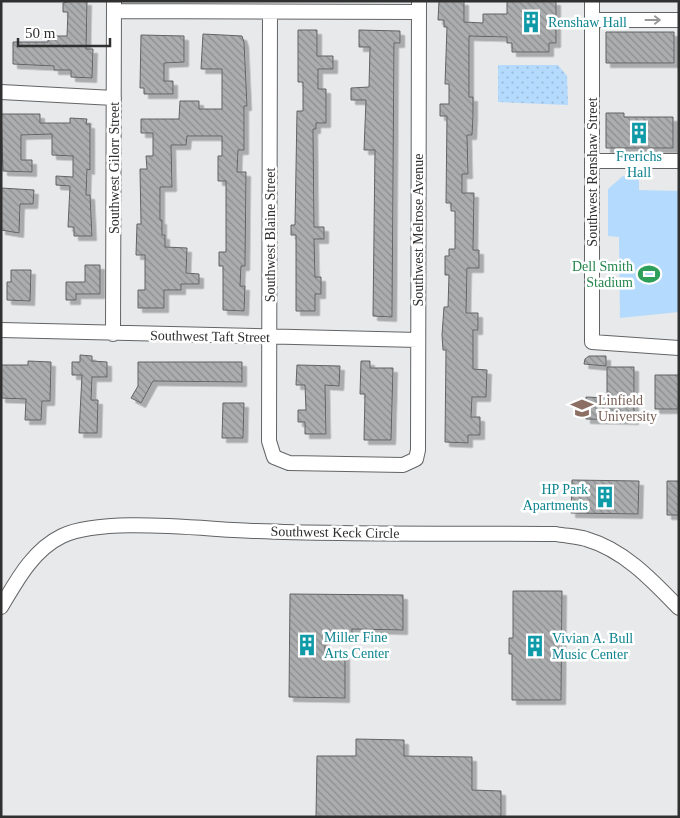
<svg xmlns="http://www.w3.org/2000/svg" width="680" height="818" font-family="'Times New Roman',serif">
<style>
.park{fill:#b4dafd}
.garden{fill:url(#garden-dots)}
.building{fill:url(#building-back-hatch);stroke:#626365;filter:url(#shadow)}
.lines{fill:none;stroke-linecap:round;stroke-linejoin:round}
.minor-casing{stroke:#636466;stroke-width:16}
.minor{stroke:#fff;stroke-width:14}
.oneway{stroke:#989898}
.labels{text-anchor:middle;stroke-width:5;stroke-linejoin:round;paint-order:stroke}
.culture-label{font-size:14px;fill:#0d838f;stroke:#fff;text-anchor:start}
.street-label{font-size:14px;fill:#303031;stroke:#fff}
.leisure-label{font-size:14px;fill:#27864d;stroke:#fff;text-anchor:end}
.education-label{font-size:14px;fill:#785e54;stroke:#fff;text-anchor:start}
</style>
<defs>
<pattern id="garden-dots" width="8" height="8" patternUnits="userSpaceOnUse" patternTransform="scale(1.25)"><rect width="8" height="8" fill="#b4dafd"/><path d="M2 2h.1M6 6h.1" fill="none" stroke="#9bbbd9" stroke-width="1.8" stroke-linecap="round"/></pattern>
<pattern id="building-back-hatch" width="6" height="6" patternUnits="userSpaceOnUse" patternTransform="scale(1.25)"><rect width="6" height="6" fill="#acadae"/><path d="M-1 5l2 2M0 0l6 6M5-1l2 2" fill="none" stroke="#8c8d8e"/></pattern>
<filter id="shadow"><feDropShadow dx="4.5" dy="4.5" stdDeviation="0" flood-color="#0004"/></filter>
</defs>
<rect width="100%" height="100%" fill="#e7e9ea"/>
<path class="park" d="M623,176l16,1v13l40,1v121l-59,6 -1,-81 -11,-1v-47z"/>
<path class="garden" d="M498,65h60l9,11 1,29 -70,-3z"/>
<path class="building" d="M71,1h16l-1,48h7l-1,29 -21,-1v-7h-17v-4l-41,-2v-22h35v-6h19l1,-24h-5v-9z
M439,1h25v21l19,1v-9h24v-13h49v42h-7v9h-37v-9h-5v-6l-38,-1v61h4v19l-1,19h-5l1,39h-6v19h12l-1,57h6v18h-12l-1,45h12v17h-5v39l14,1 -1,27h-14l-1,20h9v18h-12v8l-23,-1 1,-92h-3l-1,-15 2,-28h4l1,-32h-4v-19h4v-7h6v-38h-4v-8h-5l1,-87h-7v-12h9v-20h-4l2,-57h-3v-7h-6z
M298,30h19v26h16v13h-15v20h8v34h-10v6h-3l1,98h10v12h-10l1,38h6v17h-6v17h-19v-76h-5v-10h4l2,-114h6v-29h-5z
M359,30l41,1v12h-6l-2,274 -19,-1 2,-166h-11l2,-50h-15v-12l18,-1 1,-40h-11z
M606,32h68v31h-68z
M203,34l39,2 2,6 3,64h-3v44h-6l-1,22h9l-1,94h-4l-1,20h5l-1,25 -21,-1v-44h-4v-14h7v-71h-8v-25h4v-20h-35l-1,9h-15l1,42h-12v33h2v15h3v12l22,1 -1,25 13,1v10h-18v6h-17v18h-26v-18h7v-35h-9l1,-31h4l-1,-55h7l-1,-13h7v-23h-12v-14h38l1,-18h19v8h23v-40h-21z
M141,35l43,1v26l-20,1v18h9v13h-29v-6h-4z
M606,113h18v4h49v31h-67z
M1,114h39v9h30v-5l17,1 -1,5h4v46l-3,-1 -1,26h4l2,41h-18v-9h-6l2,-41 -14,-1v-9l17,1v-21l-21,-1v-21l-31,1v25h11v12l-29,-1z
M1,188l33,2 -1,14h-13l-1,29 -18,-3z
M85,265h15v29h-24v6h-10v-18h19z
M11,270h20l-1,31 -23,-1v-18h4z
M80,355l12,1v5l15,1v15h-15l-1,23h7l-1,33h-18l3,-58h-10v-13h8z
M589,356h17v10l-22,-2 1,-5z
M28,361l23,1 -1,39h-8l-1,19h-16l1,-21 -25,-1v-33h27z
M361,361h9v7h23l-2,72h-27l1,-46h-5z
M138,362h104v20l-89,-1 -12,22 -10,-5 7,-12z
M297,365l43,1 -1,20 -14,-1 1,49h-21v-12h-7v-12h8l-1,-25h-9z
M607,367h27v53l-48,-1v-22l21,1z
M655,375h24v34h-24z
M223,403h21l-1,35h-21z
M572,480l67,1 -1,33 -67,-1z
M667,481h12v34h-12z
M513,591h49l-1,109h-49v-46h-3v-16h4z
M290,594l113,1v35l-51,-1v6h-27v19l20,1v43l-56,-1z
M356,739l48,1v16l68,1v33l29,1v26h-185l1,-61h39z"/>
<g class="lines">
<g class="minor-casing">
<path id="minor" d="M592,1v341l87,6
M114,11l304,1
M270,12l-1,429 5,16 15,6 114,2 13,-6 2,-9 1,-449
M592,20h87
M1,92l113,6
M592,161h87
M1,330l417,10
M113,334l1,-333
M1,607c16,-27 32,-57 61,-71 43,-20 145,-6 195,-5 99,4 199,2 299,3 10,2 21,2 30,5 38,11 66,41 93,69"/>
</g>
<use href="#minor" class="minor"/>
</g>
<defs><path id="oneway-shaft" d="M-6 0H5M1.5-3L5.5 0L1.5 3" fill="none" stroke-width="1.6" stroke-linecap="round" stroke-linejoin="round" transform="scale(1.25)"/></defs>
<use class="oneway" href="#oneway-shaft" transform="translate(653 20)"/>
<defs>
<g id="building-bare" transform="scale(1.725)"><path d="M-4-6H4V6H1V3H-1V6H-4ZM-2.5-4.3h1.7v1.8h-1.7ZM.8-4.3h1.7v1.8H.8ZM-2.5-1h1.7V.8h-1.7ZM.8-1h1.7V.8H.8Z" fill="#0f9aa8" stroke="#fff" stroke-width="2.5" paint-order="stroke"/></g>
<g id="stadium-bare" transform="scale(1.725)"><path d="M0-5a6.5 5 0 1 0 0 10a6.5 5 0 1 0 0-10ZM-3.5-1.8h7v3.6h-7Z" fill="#2e9e5b" stroke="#fff" stroke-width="2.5" paint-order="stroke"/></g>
<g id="university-bare" transform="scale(1.725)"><path d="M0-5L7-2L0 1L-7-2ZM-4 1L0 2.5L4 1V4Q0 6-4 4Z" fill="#8d6e63" stroke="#fff" stroke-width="2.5" paint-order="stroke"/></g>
</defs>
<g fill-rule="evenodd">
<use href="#building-bare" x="531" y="22"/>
<use href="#building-bare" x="639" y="133"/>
<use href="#stadium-bare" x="649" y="274"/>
<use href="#university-bare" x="582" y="408"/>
<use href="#building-bare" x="605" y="497"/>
<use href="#building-bare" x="307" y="645"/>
<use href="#building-bare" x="535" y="646"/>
</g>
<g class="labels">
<g class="culture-label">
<text x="548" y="27">Renshaw Hall</text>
<text x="639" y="161" text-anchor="middle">Frerichs<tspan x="639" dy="16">Hall</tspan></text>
<text x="588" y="494" text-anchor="end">HP Park<tspan x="588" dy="16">Apartments</tspan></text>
<text x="324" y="642">Miller Fine<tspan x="324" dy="16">Arts Center</tspan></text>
<text x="552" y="643">Vivian A. Bull<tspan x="552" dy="16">Music Center</tspan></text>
</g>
<g class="street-label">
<text transform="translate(114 168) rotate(-90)" y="5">Southwest Gilorr Street</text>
<text transform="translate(592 172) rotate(-90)" y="5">Southwest Renshaw Street</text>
<text transform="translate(418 230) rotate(-90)" y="5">Southwest Melrose Avenue</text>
<text transform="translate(270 235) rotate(-90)" y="5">Southwest Blaine Street</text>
<text transform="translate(210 336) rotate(1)" y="5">Southwest Taft Street</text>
<text transform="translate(335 532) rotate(1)" y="5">Southwest Keck Circle</text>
</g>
<g class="leisure-label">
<text x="633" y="271">Dell Smith<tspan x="633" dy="16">Stadium</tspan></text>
</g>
<g class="education-label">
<text x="598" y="405">Linfield<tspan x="598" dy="16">University</tspan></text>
</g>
</g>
<rect width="680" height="818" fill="none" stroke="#303031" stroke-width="5"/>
<path d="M18 38v8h92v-8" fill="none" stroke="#303031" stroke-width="2.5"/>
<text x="25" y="38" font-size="15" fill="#303031" stroke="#ffffff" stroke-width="4" paint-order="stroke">50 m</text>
</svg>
